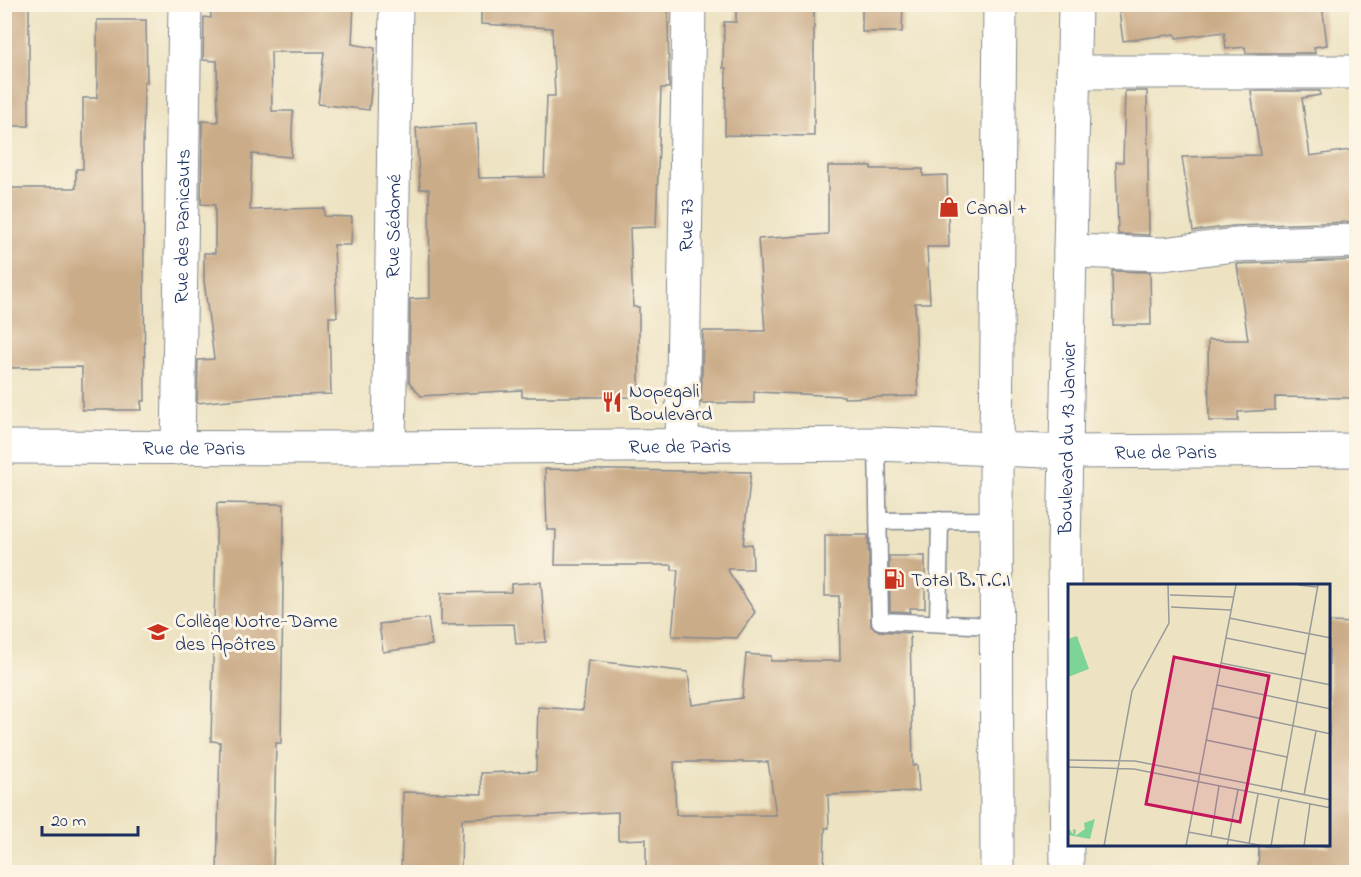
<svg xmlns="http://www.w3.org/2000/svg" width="1361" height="877" font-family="'Indie Flower',sans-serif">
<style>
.building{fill:#cbac88;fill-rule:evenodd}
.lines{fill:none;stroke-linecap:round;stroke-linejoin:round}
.lane-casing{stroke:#848990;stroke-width:19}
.street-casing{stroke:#848990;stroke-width:35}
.secondary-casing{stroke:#848990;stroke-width:35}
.highway-casing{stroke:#848990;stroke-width:35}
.lane{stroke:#fff;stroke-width:16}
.street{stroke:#fff;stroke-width:33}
.secondary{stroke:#fff;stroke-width:33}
.highway{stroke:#fff;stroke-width:33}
.labels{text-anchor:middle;stroke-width:6;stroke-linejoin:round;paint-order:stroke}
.poi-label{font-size:20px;fill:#1b2f5e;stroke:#fcf5e5;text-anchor:start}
.street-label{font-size:20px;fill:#1b2f5e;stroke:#fcf5e5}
.inset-road{fill:none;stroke:#999b9b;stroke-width:1.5}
.view{fill:#c2185b;fill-opacity:0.15;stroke:#c2185b;stroke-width:3}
.inset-edge{fill:none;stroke:#1b2f5e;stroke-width:3}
</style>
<rect width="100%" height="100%" fill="#fcf5e5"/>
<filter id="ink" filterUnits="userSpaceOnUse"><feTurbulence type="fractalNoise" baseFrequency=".0167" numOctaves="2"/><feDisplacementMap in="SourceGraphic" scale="12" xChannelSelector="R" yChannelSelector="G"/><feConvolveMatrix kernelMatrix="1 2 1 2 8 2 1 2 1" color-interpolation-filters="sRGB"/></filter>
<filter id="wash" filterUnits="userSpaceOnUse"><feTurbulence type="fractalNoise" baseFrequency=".008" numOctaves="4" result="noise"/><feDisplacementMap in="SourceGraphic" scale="24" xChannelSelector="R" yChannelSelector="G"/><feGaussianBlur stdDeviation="1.35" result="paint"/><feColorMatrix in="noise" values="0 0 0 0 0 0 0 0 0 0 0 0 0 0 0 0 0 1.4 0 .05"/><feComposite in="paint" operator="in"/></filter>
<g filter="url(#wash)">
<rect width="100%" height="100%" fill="#ede3c3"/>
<g id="blocks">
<path class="building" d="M4,4h25v122h-25z
M210,4h144l-2,40 23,4 -6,62 -51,-6 6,-52h-53l1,59h21l-2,46 -39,-3 -2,56 74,-2v8l28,1 -1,28h-17l3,72h-8l2,77 -59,2 -75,7 1,-43 16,-1 -10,-78v-28h11v-48l-14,-1 1,-83 16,1 -1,-61 -14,-1 1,-43 7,1z
M481,4h187l1,84h-8l-5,139 -26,1 3,79h6v90h-117v-7l-101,6 -12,-14 1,-83 20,-1 -1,-109h-9l-4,-61 60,-4 3,54 65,-1 3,-81h8l-3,-68 -71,-4z
M736,4h78v132l-89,-1 1,-67h-3l1,-46h12z
M862,4h41l-1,28h-40z
M1118,4h204l5,41 -13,2 1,6h-69l-1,-6 -19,2 -2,-17 -48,6 -1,-4 -52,7z
M97,20h49l1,62h-3l-1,65 2,254h-4l1,9h-60v-43l-75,1 -1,-64 -2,1v-117h72v-19h7v-71h14z
M1125,91h22l2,144 -31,-1 -2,-72h7z
M1251,91h69v4l-18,3 8,58 46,-7v73l-122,4 -41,5 -11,-74 78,-2z
M828,166h43v3h52v7l24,-1 2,72h-22l3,56h-15l3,93 -74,2v-2l-90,-4v11h-53l2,-72h62l-7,-92 70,-5z
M1356,260v138l-81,-1v13l-37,2v9h-29l-1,-81h40l-11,-76z
M1112,271l38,1 1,53h-38z
M545,469l206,3 -8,73 9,-1 1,25h-26l28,43 -18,26 -65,-2 6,-66h-6v-5h-117l1,-35h-9z
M217,503l67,1 -3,239h-5l-3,130h-56l3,-131 -9,-1z
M825,535h43l3,91 8,5 31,2 3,133 4,-1 2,26 -91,4 1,33h-4l-1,45h-178v-34l-28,1v-28l-156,7 -1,54h-60l2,-81 79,2 -1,-21 55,-2 2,-64 45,3 5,-50 100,12 4,33 50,-7 4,-44 25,2v5h69l-1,-65h-14zM674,762h94l8,53h-100z
M889,556h36v52h-15v4l-20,-1z
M541,582l5,60 -30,2 -2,-20 -73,1v-32l70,-1v-8z
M428,618l4,27 -49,7 -4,-28z
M1329,622l27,1v250h-98l1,-27h70z"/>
</g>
</g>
<g filter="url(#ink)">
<use href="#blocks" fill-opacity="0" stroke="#848990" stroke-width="1.5"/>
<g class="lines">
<g class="lane-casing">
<path id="lane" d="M877,444l3,177 115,5
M878,521l119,-1
M938,623l2,-103"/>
</g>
<g class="street-casing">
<g id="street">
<path d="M1073,72h283"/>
<path d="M1070,251l93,3 72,-9 121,-4"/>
<path id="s1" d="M682,445l7,-441"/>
<path id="s2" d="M178,448l7,-444"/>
<path id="s3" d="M389,448l7,-444"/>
</g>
</g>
<g class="secondary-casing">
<g id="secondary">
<path id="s4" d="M4,447l385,1 488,-4 190,8 289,-2"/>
</g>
</g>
<g class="highway-casing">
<g id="highway">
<path d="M997,872l-1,-424 4,-444"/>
<path id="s5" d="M1067,872l-3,-325 11,-543"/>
</g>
</g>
<use href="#lane" class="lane"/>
<use href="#street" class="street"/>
<use href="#secondary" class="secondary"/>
<use href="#highway" class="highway"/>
</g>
</g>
<defs>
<g id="shop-bare" transform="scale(1.62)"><path d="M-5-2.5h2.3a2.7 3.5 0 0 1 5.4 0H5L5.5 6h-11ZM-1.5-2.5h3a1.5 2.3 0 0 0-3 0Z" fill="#c8321e" stroke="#fcf5e5" stroke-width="2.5" paint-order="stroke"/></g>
<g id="restaurant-bare" transform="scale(1.62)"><path d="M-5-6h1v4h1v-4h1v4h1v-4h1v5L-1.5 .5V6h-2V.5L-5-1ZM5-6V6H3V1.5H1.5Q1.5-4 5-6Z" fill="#c8321e" stroke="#fcf5e5" stroke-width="2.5" paint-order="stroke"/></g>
<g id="fuel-bare" transform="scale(1.62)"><path d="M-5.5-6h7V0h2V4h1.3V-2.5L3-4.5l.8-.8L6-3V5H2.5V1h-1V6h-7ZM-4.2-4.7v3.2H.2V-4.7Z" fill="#c8321e" stroke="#fcf5e5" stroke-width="2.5" paint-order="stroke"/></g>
<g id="school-bare" transform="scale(1.62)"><path d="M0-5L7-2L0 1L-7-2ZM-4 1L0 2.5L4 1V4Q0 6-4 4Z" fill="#c8321e" stroke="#fcf5e5" stroke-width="2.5" paint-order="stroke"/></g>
</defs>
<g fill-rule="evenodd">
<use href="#shop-bare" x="949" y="207"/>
<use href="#restaurant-bare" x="612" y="402"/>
<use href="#fuel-bare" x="894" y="579"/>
<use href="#school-bare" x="158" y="632"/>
</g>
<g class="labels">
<g class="poi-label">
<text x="966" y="214">Canal +</text>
<text x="629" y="397">Nopegali<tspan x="629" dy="23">Boulevard</tspan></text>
<text x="911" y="586">Total B.T.C.I</text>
<text x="175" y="627">Collège Notre-Dame<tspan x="175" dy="23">des Apôtres</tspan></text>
</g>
<g class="street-label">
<text dy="7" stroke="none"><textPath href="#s1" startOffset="220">Rue 73</textPath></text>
<text dy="7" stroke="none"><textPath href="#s2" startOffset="222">Rue des Panicauts</textPath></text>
<text dy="7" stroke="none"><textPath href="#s3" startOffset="222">Rue Sédomé</textPath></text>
<text dy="7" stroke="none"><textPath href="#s5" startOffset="434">Boulevard du 13 Janvier</textPath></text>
<text dy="7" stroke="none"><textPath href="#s4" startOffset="676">Rue de Paris</textPath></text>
<text dy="7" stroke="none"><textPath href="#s4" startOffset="190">Rue de Paris</textPath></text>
<text dy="7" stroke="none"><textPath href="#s4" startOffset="1162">Rue de Paris</textPath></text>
</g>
</g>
<g transform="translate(1068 584)">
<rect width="262" height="262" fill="#ede3c3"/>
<path d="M9,52l12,33 -21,8v-38zM27,235l-5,20 -22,-4v-8l5,7v-5l3,1 -1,6 10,-7 -1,-6z" fill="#7ed396"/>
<path class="inset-road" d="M230,1l19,2M102,11l63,2M103,23l60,3M161,34l102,20M158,54l79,16M153,79l110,22M149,101l114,24M144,124l119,26M138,156l81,17M0,176l67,1 196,39M0,183l66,2 197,39M213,208l37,-207M236,211l12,-64M120,248l76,14M143,253l8,-51M181,260l9,-50M36,262l28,-155 37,-68 -1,-38M118,262l50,-261M159,262l11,-56M203,262l8,-47M236,262l6,-42"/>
<path class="view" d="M106,73l95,19 -29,146 -94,-18z"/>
<rect width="262" height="262" class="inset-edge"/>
</g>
<rect width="1361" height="877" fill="none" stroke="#fcf5e5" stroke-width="24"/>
<path d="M42 826v9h96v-9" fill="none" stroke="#1b2f5e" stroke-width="3"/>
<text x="51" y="826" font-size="18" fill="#1b2f5e" stroke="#fcf5e5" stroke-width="4.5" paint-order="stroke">20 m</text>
</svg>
